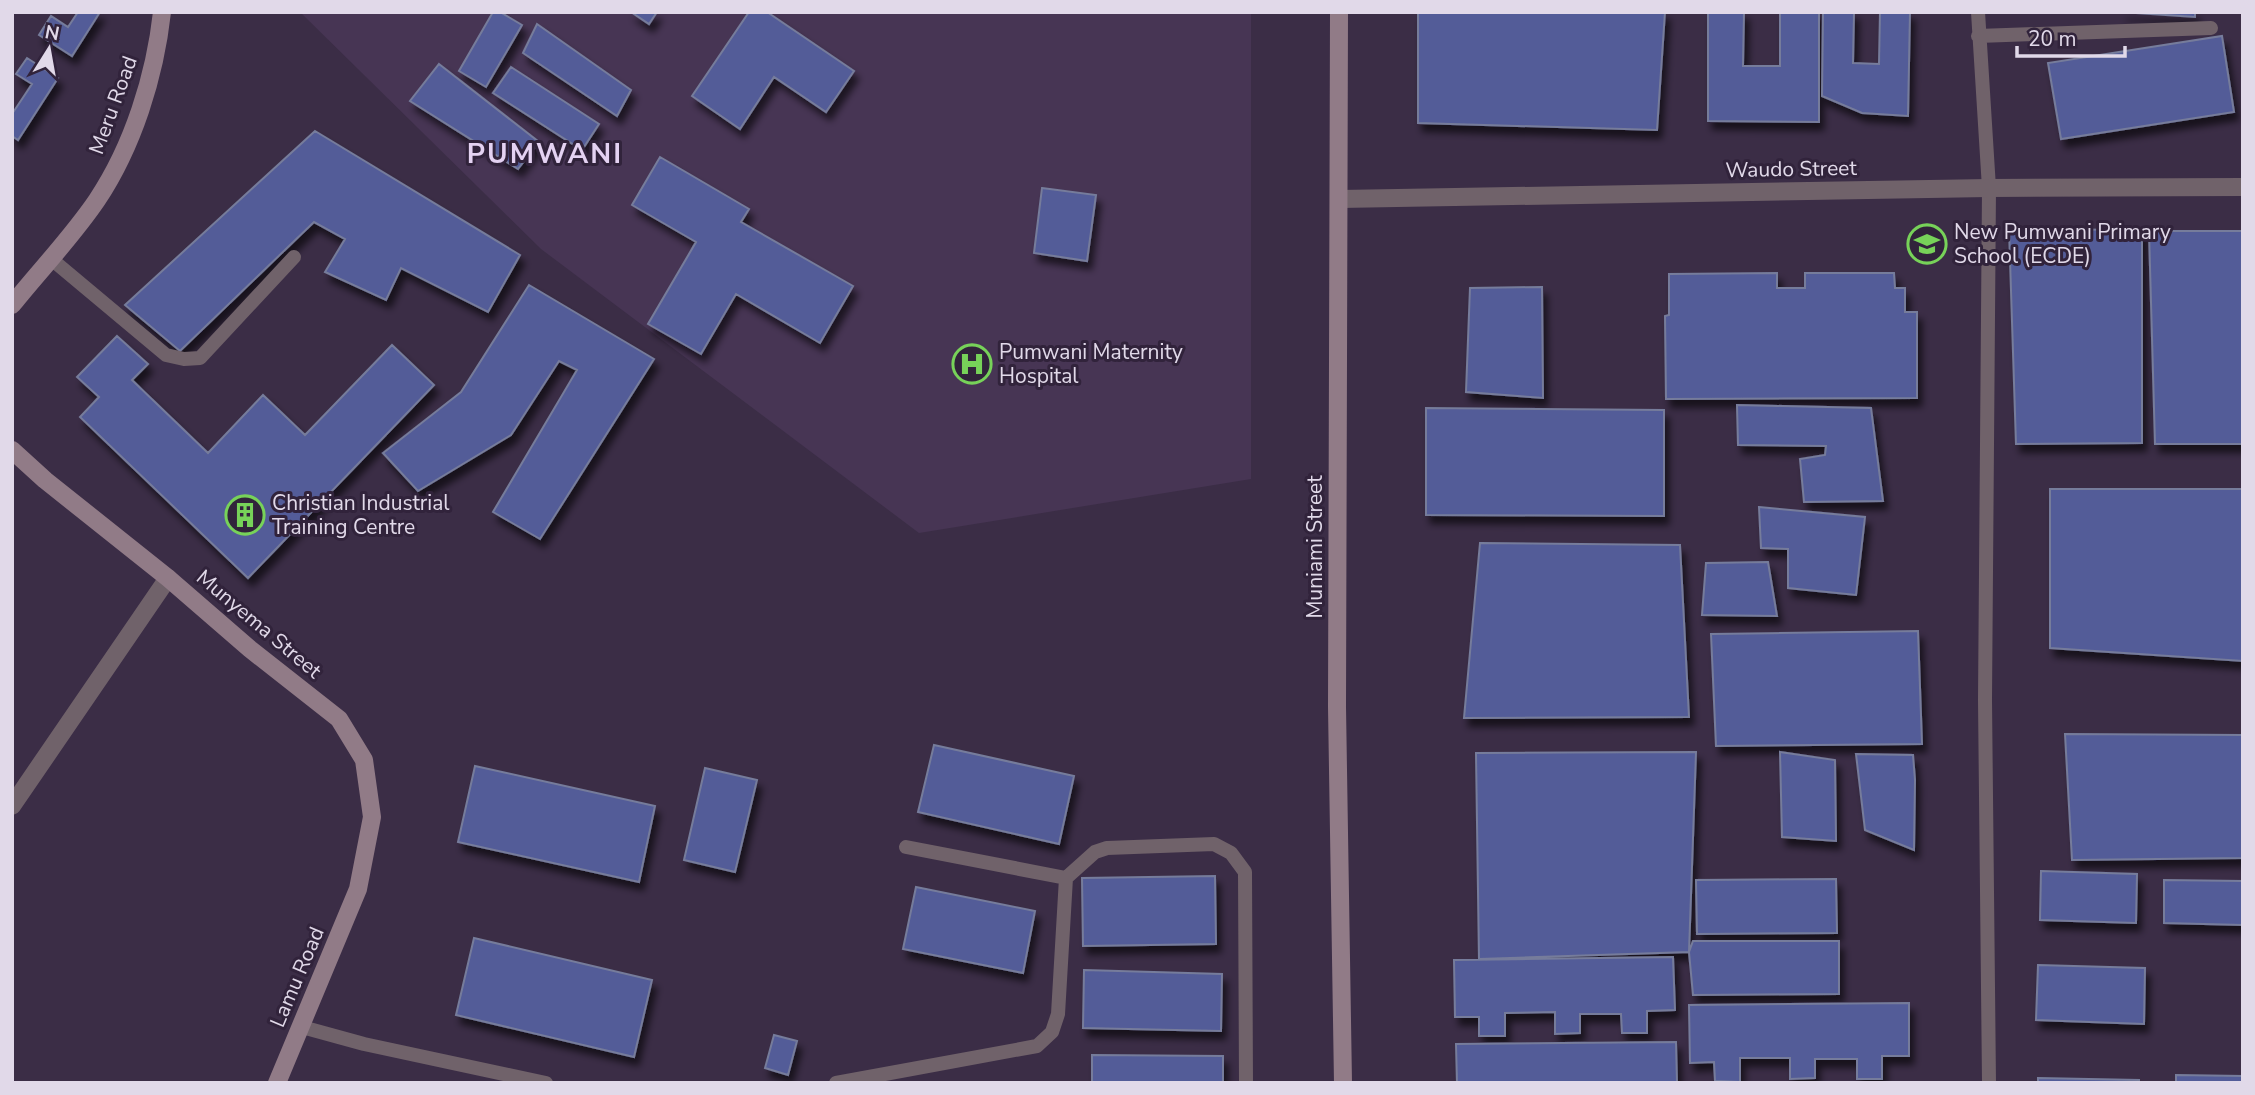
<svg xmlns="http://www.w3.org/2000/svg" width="2255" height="1095" font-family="'Nunito Sans',sans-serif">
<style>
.built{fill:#473554}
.building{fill:#535c98;stroke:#767c9b;stroke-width:2;filter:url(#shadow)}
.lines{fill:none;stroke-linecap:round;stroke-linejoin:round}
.lane{stroke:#70626a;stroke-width:14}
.street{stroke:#70626a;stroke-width:18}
.secondary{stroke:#917b87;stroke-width:18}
.labels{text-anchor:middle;stroke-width:6;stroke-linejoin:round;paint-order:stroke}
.street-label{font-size:21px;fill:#e1d9e9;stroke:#31233b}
.poi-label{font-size:21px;fill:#e1d9e9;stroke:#31233b;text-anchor:start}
.district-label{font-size:28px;font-weight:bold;letter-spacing:2px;fill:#e4d2f2;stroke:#31233b}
</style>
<defs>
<filter id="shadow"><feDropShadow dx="4.5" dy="8" stdDeviation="3.5" flood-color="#0009"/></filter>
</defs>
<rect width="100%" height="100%" fill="#3b2d46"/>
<path class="built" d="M300,12h951v467l-332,54 -378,-284z"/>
<path class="building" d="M78,12h22l-28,44 -33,-21 12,-19 17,11z
M493,12h7l22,13 -36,62 -27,-16z
M631,12h26l-8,12z
M749,12h18l87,59 -28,41 -52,-35 -34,52 -48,-33z
M1418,12h247l-8,118 -239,-7z
M1708,12h36l-1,54h37v-54h39v110l-111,-1z
M1823,12h31l-1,51 26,1 1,-52h30l-2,104 -46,-3 -40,-17z
M2121,12h74v5z
M537,24l94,66 -14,26 -94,-63z
M2222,36l12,76 -173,27 -13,-76z
M27,58l31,20 -40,62 -6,-4v-26l2,1 18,-27 -16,-10z
M439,64l100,78 -21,27 -108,-68z
M511,67l88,57 -17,26 -89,-57z
M315,131l205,124 -32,57 -87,-44 -15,32 -61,-28 20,-33 -31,-17 -134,129 -55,-46z
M660,157l89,52 -8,13 112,64 -33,57 -84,-49 -35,60 -53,-30 48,-82 -64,-37z
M1042,188l54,7 -9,66 -53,-8z
M2009,229l133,1v213l-126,1z
M2149,231h94v213h-88z
M1777,273v15h28v-15h89l1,15h10v24h12v86l-251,1 -1,-83 4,-1v-41z
M529,285l125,74 -114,180 -47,-27 84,-142 -18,-9 -48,74 -93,56 -35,-38 78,-61z
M1542,287l1,111 -77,-6 4,-104z
M117,336l31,28 -16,16 76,73 55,-58 42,40 87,-90 42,40 -186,193 -168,-161 19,-20 -22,-20z
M1737,405l134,3 12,93 -79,1 -4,-43 25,-4 1,-9 -88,-1z
M1426,408l238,2v106l-238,-1z
M2050,489h193v172l-193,-13z
M1759,507l106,10 -9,78 -68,-7v-39l-27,-1z
M1480,543l200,2 9,172 -225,1z
M1768,562l9,54 -75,-1 4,-52z
M1918,631l4,113 -206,2 -5,-112z
M2065,734l178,1v123l-171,2z
M934,745l140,31 -15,68 -141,-32z
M1696,752l-7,200 -210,7 -3,-206z
M1780,752l55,8 1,81 -54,-4z
M1856,754l57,1 2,25 -1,70 -49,-20z
M475,766l180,40 -16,76 -181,-40z
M705,768l52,12 -22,92 -51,-12z
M2041,871l96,3 -1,49 -96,-3z
M1215,876l1,68 -133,2 -1,-68z
M1836,879l1,54 -140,1 -1,-54z
M2164,880l79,1v44l-79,-2z
M916,887l119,24 -12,62 -120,-24z
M474,938l178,42 -18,77 -178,-42z
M1693,941h146v53l-146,1 -4,-43z
M1673,957l2,53 -28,1v22h-25l-1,-19h-41v19l-25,1v-22l-50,1v23h-26v-19h-24l-1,-57z
M2038,965l107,3 -1,56 -108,-4z
M1084,970l138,4 -1,57 -138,-3z
M1909,1003v53h-27v23h-25v-20h-42v19l-25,1v-21h-50v24l-25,-1 -1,-19 -24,1 -1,-58z
M774,1035l23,6 -9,34 -23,-7z
M1676,1042l1,41h-220l-1,-39z
M1092,1055l131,1v27h-131z
M2176,1075l67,1v7h-67z
M2038,1078l101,2v3h-101z"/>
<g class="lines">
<path class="lane" d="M1978,12l11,176 -4,512 4,383
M1978,36l233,-8
M50,258l116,97 18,4 16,-1 94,-101
M1066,878l29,-26 12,-4 107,-4 17,9 14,19 1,211
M302,1027l62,17 182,39
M836,1083l201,-37 15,-14 6,-18 8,-136 -160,-31"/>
<path class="street" d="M1340,199l649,-11 254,-1
M12,806l156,-228"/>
<path class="secondary" d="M1339,12l-2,695 6,376
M12,305c28,-35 60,-68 85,-105 36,-54 58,-124 65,-188
M12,450l33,30 123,98 82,71 89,70 25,41 8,57 -14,72 -81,194"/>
</g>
<defs>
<g id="school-ring" transform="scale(2.0125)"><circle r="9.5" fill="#31233b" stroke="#77d259" stroke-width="1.5"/><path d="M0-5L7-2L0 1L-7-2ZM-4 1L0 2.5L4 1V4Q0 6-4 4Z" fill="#77d259"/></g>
<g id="hospital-ring" transform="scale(2.0125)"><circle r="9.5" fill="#31233b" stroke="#77d259" stroke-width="1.5"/><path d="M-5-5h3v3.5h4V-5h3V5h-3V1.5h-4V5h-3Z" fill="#77d259"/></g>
<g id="building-ring" transform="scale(2.0125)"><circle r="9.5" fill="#31233b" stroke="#77d259" stroke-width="1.5"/><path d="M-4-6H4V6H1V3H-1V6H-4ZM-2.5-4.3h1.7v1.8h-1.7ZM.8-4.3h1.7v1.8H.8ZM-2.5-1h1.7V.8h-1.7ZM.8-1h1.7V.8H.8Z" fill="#77d259"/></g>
</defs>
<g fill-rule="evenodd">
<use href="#school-ring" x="1927" y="244"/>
<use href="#hospital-ring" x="972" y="364"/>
<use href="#building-ring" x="245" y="515"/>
</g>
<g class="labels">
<g class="street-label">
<text transform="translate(113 105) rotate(-70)" y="7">Meru Road</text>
<text transform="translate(1791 169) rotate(-1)" y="7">Waudo Street</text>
<text transform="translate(1315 547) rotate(-90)" y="7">Muniami Street</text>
<text transform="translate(259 624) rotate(40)" y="7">Munyema Street</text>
<text transform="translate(297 977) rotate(-67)" y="7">Lamu Road</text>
</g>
<g class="poi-label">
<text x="1954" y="239">New Pumwani Primary<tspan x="1954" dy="24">School (ECDE)</tspan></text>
<text x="999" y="359">Pumwani Maternity<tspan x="999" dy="24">Hospital</tspan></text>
<text x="272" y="510">Christian Industrial<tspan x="272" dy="24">Training Centre</tspan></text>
</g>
<g class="district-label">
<text x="545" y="163">PUMWANI</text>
</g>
</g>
<rect width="2255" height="1095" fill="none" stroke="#e1d9e9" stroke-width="28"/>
<g transform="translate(49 49) rotate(11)" stroke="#31233b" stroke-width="5" paint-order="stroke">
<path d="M0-5L12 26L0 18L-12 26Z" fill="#e1d9e9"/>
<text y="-10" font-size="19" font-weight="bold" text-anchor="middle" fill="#e1d9e9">N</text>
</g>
<path d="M2017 46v10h108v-10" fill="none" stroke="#e1d9e9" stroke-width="3.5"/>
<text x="2028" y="46" font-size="21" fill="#e1d9e9" stroke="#31233b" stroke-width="5" paint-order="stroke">20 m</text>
</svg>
